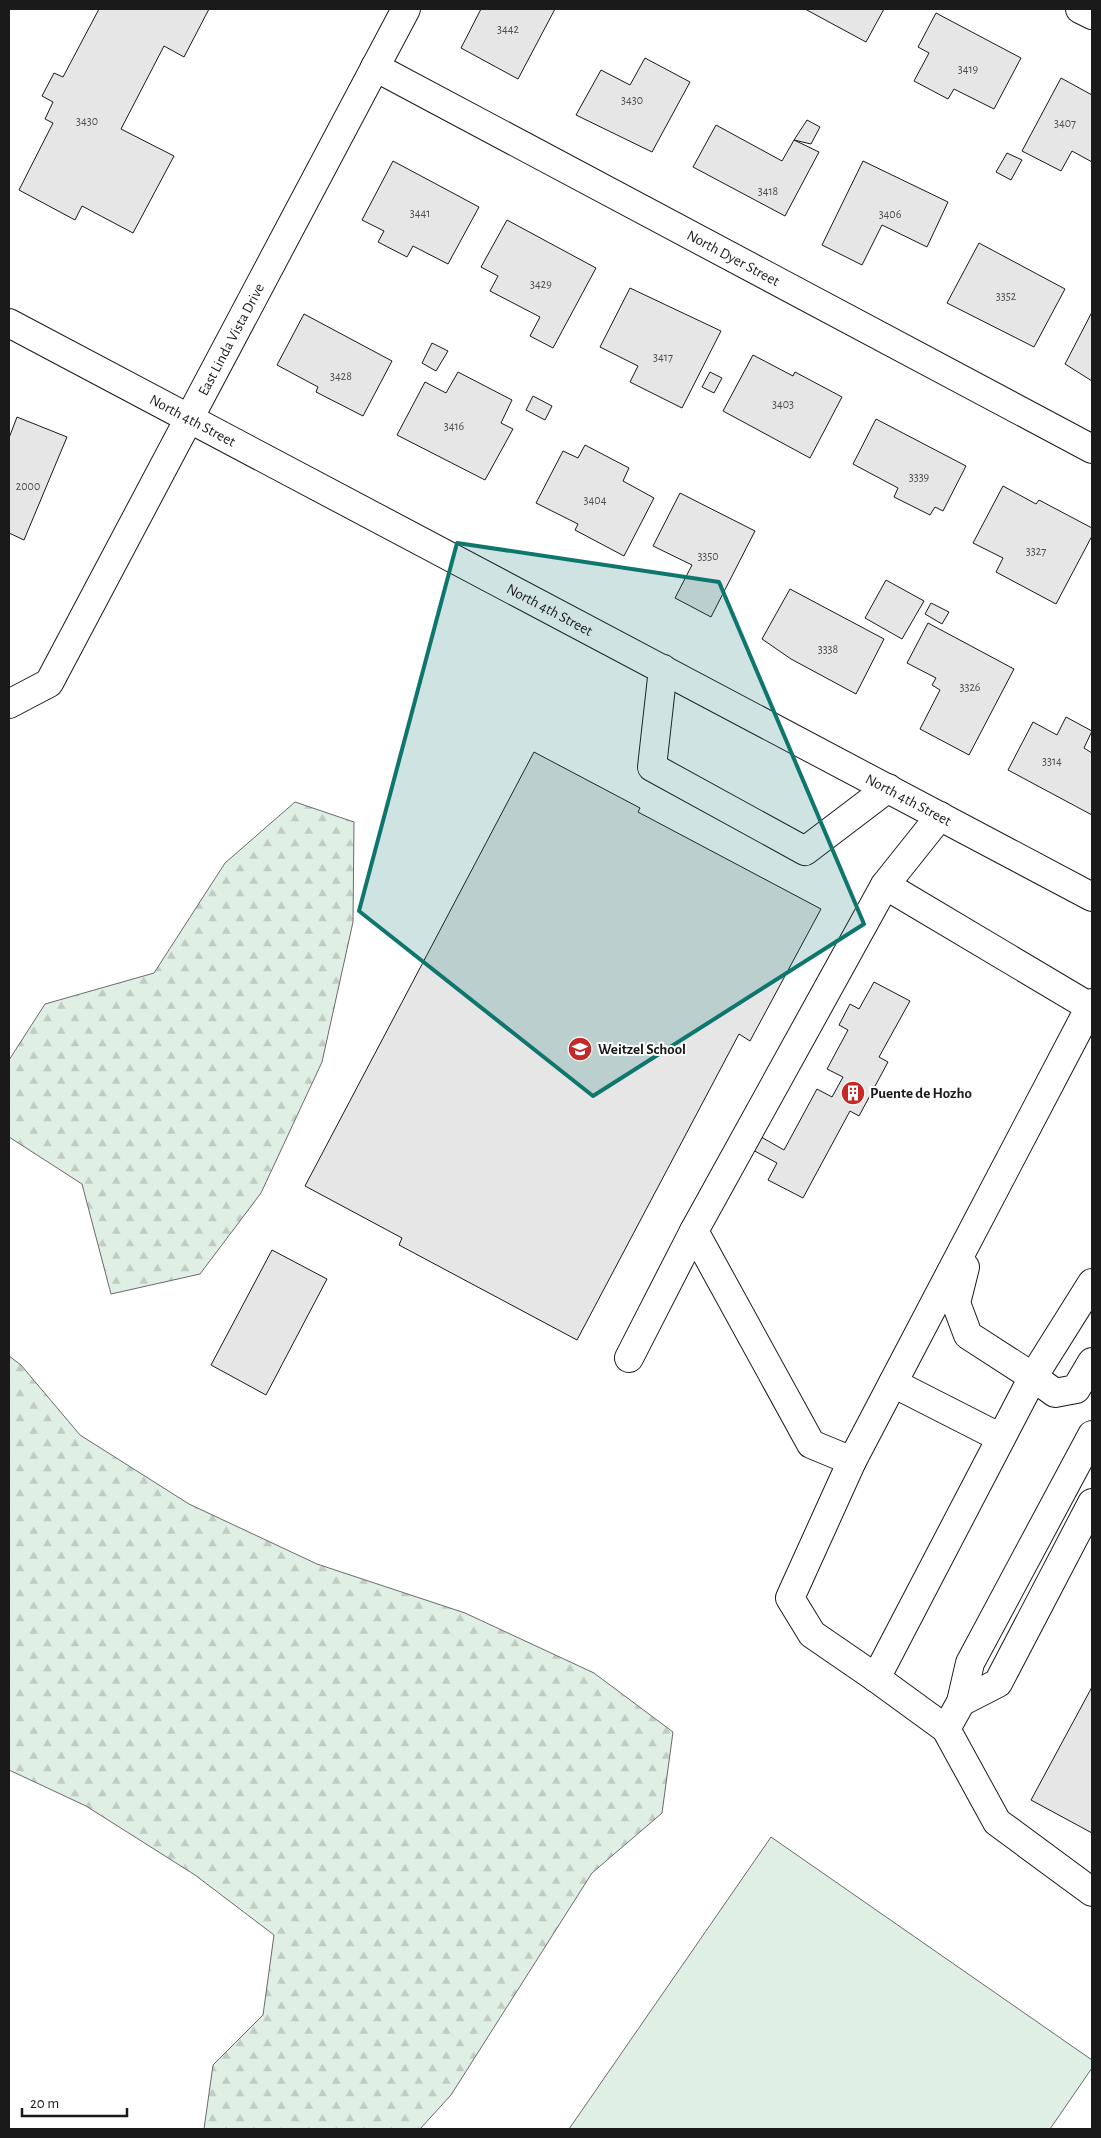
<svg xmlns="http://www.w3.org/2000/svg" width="1101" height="2138" font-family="'Alegreya Sans',sans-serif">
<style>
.forest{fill:url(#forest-firs);stroke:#6a6a6a}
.garden{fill:#e0efe3;stroke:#6a6a6a}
.building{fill:#e6e6e6;stroke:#1a1a1a}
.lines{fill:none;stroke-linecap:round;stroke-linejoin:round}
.minor-casing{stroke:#1a1a1a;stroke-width:30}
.minor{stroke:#fff;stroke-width:28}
.marked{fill:#0f766e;fill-opacity:0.2;stroke:#0f766e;stroke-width:4;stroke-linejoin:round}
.labels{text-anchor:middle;stroke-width:4;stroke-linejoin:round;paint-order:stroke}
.number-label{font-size:12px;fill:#4d4d4d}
.street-label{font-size:15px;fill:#1a1a1a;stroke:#fff}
.poi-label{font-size:15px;font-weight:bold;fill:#1a1a1a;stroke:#fff;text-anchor:start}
</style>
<defs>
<pattern id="forest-firs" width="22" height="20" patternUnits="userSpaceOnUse" patternTransform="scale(1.25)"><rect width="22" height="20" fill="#e0efe3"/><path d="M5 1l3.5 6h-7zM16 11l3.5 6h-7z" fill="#c0ccc2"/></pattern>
</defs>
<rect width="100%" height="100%" fill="#fff"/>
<path class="forest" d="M295,802l59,20 -1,100 -31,140 -61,131 -61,81 -89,20 -29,-110 -73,-47v-77l36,-56 109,-31 71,-110z
M9,1356l12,9 59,70 109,69 128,60 148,49 129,60 79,59 -11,81 -70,60 -141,222 -31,34h-216l9,-64 50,-50 11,-80 -79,-60 -109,-69 -77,-36z"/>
<path class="garden" d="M771,1837l321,223v8l-42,61h-481z"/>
<path class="building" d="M99,9h110l-25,48 -20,-11 -43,83 53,27 -41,77 -51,-27 -7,14 -56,-30 34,-67 -8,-4 8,-17 -11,-6 12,-23 9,4z
M481,9h74l-37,70 -57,-31z
M805,9h79l-18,33z
M936,13l85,45 -27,51 -40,-20 -6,10 -34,-18 15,-28 -11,-6z
M645,58l45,24 -38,70 -76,-37 25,-45 29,15z
M1061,78l31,17v67l-20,-11 -11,20 -39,-20z
M807,120l13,7 -9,17 -17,-4z
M716,125l66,36 12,-21 25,12 -34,64 -92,-49z
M1007,153l15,7 -11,20 -15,-8z
M393,161l86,46 -31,57 -35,-18 -6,11 -29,-15 6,-11 -22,-11z
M863,161l85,41 -21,45 -45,-22 -20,40 -40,-20z
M507,220l89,48 -43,80 -23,-12 10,-19 -50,-26 8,-15 -17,-9z
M979,243l86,46 -31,58 -87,-44z
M630,288l91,43 -39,77 -52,-26 8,-16 -38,-19z
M1092,312v69l-27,-17z
M304,314l88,47 -29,55 -47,-24 2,-5 -41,-22z
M432,343l16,8 -12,20 -14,-8z
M753,355l40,21 2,-4 47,25 -32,61 -87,-47z
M458,372l54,28 -11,23 12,6 -28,51 -88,-45 28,-53 21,11z
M710,372l12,6 -8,15 -12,-6z
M533,396l19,10 -7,14 -19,-10z
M17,417l50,20 -43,103 -15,-7v-95z
M876,419l90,47 -23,45 -8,-4 -5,8 -36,-18 4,-9 -45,-24z
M585,445l44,23 -6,13 31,17 -30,58 -49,-26 3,-6 -42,-21 27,-52 15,7z
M1003,486l33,18 3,-4 53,28v8l-36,68 -60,-32 7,-14 -30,-15z
M680,493l75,38 -44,86 -36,-19 17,-33 -39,-19z
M886,580l38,21 -22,38 -37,-21z
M790,589l94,50 -28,55 -65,-35 -29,-20z
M931,603l18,9 -7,12 -17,-10z
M928,623l86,46 -45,86 -49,-26 20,-39 -8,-5 4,-7 -29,-15z
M1066,717l26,14 -8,17 8,5v62l-84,-45 25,-48 24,13z
M534,752l106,56 -2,4 183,97 -71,132 -11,-7 -162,306 -178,-95 3,-7 -97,-52z
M874,982l36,19 -31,56 9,5 -29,54 -9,-5 -47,87 -35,-18 9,-17 -28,-15 7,-14 28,16 33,-61 15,8 11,-20 -16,-8 21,-39 -9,-5 11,-21 9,5z
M272,1250l55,29 -61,116 -55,-30z
M1092,1687v146l-61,-33z"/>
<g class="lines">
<g class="minor-casing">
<g id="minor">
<path d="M1080,9l12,6"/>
<path id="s1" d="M375,67l717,382"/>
<path id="s2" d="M9,323l1083,574"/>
<path d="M663,669l-11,98 153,84 83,-63"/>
<path id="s3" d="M9,704l40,-21 357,-674"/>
<path d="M885,885l205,122"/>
<path d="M1092,1003l-240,458 -62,137 22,36 64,44 70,51 51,93 95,70"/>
<path d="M965,1267l-9,36 12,32 65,42 59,-94"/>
<path d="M629,1358l65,-127"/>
<path d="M893,1383l108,55"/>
<path d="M852,1461l-41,-17 -117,-213 191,-346 55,-69"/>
<path d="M876,1678l157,-301 22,16 21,-4 16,-27"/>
<path d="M961,1702l37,-19 94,-180"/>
<path d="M946,1729l15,-27 9,-39 122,-228"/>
</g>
</g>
<use href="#minor" class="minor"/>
</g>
<path class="marked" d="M457,543l262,39 145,342 -271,172 -234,-185z"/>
<defs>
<g id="school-disc" transform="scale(1.25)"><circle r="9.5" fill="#c62828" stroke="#fff"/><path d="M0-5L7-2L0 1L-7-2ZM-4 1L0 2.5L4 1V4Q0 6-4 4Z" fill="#fff"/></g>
<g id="building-disc" transform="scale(1.25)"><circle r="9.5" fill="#c62828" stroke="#fff"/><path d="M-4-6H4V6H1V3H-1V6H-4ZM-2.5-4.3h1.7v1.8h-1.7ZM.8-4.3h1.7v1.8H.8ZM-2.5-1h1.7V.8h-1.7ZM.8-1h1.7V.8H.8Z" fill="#fff"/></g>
</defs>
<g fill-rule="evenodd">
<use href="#school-disc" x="580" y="1049"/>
<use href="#building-disc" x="853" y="1093"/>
</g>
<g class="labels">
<g class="number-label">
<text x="508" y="33">3442</text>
<text x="968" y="73">3419</text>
<text x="632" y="104">3430</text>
<text x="87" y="125">3430</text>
<text x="1065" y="127">3407</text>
<text x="768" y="195">3418</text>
<text x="420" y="217">3441</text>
<text x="890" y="218">3406</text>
<text x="541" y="288">3429</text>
<text x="1006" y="300">3352</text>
<text x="663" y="361">3417</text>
<text x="341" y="380">3428</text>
<text x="783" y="408">3403</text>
<text x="454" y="430">3416</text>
<text x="919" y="481">3339</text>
<text x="28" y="490">2000</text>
<text x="595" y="504">3404</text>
<text x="1036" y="555">3327</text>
<text x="708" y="560">3350</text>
<text x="828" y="653">3338</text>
<text x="970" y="691">3326</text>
<text x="1052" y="765">3314</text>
</g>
<g class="street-label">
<text dy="5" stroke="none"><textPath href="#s1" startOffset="406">North Dyer Street</textPath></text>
<text dy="5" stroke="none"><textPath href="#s3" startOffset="434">East Linda Vista Drive</textPath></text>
<text dy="5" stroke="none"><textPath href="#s2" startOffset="208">North 4th Street</textPath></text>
<text dy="5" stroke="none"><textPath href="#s2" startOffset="612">North 4th Street</textPath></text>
<text dy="5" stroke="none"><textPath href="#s2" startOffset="1018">North 4th Street</textPath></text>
</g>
<g class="poi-label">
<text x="598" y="1054">Weitzel School</text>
<text x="870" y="1098">Puente de Hozho</text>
</g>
</g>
<rect width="1101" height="2138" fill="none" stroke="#1a1a1a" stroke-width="20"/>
<path d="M22 2108v8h105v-8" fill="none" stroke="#1a1a1a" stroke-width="2.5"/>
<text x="30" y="2108" font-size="15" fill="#1a1a1a" stroke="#ffffff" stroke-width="4" paint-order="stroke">20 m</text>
</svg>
